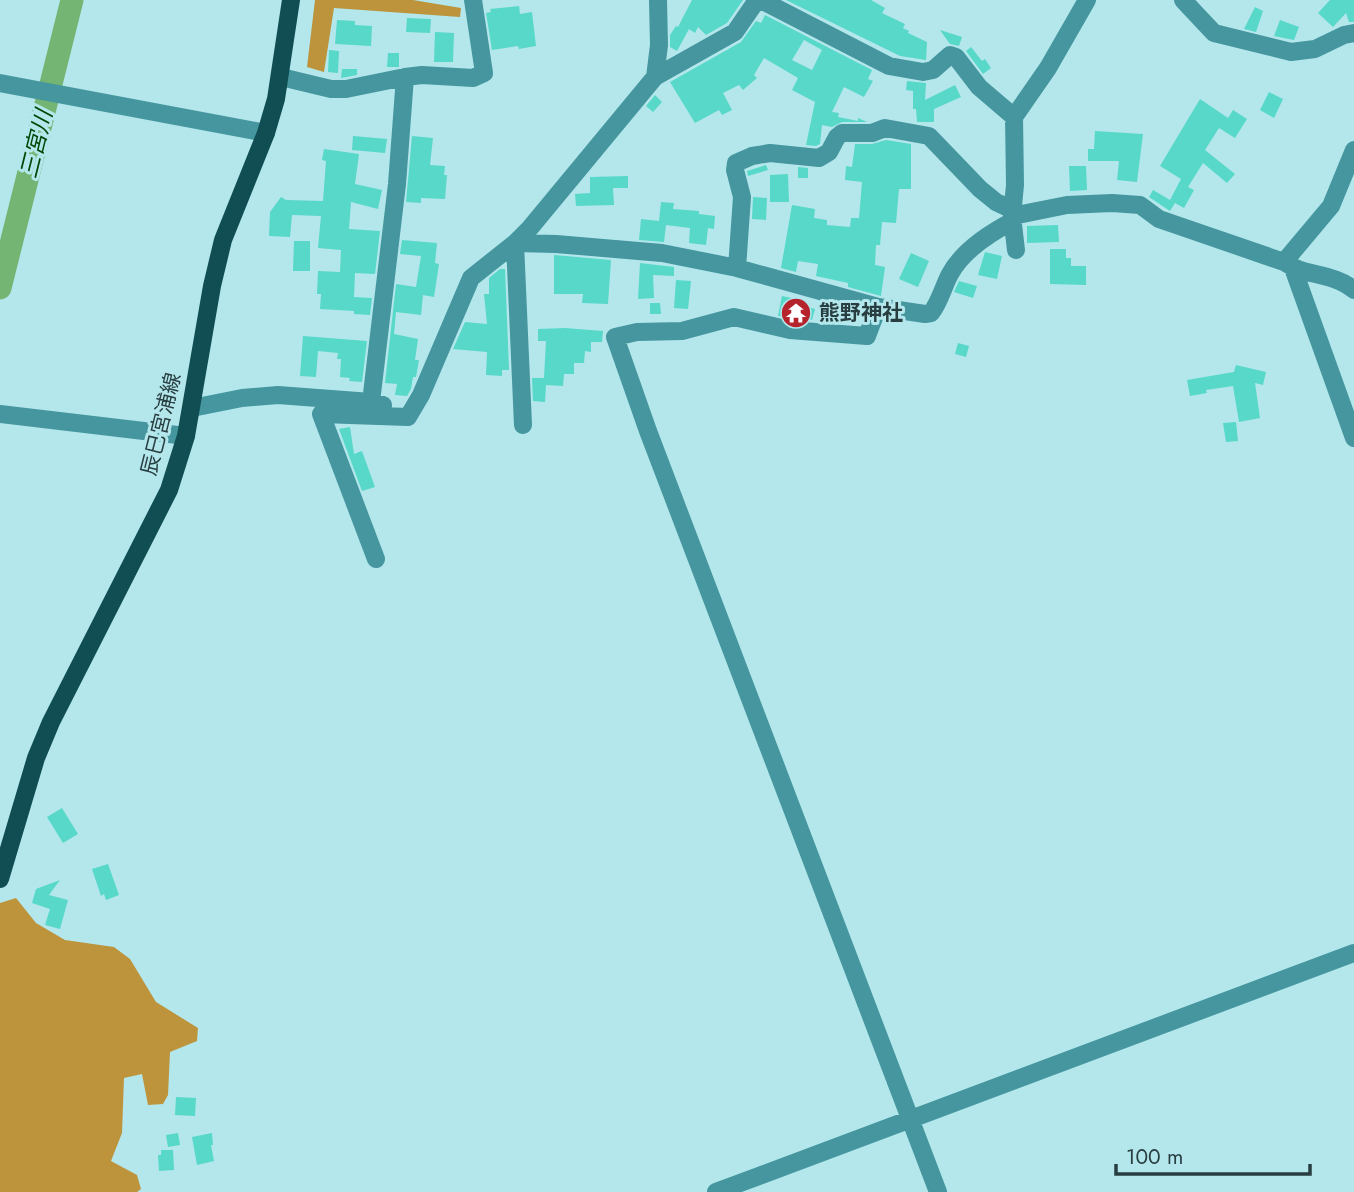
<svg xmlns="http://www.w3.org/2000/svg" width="1354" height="1192" font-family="Jost,'Noto Sans JP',sans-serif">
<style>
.forest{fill:#bd943c}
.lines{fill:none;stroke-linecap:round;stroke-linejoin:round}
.river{stroke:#75b573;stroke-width:23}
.building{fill:#57d8c8;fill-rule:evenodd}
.minor{stroke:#45969e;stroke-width:18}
.major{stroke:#104e53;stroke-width:18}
.labels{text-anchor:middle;stroke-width:6;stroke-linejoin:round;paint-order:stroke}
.poi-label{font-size:21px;font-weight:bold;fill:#293e40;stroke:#b3e7ec;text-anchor:start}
.street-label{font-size:21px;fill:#293e40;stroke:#b3e7ec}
.water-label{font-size:23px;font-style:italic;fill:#004906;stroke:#b3e7ec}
</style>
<rect width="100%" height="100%" fill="#b3e7ec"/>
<path class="forest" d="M315,0h98l48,8 -1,9 -126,-9 -10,64 -17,-5z
M16,898l20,25 29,17 49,7 16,12 26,43 42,26 -1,13 -27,11 -2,43 -5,9 -15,1 -6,-31 -18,4 -2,55 -11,28 26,14 4,14 -4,3h-137v-289z"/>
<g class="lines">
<path class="river" d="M0,288l72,-288"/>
</g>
<path class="building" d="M692,0h51l-16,23 -21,12 -8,-8 -3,6 -6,-4 -12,22 -7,-4v-12l6,-9 2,1z
M786,0h85l14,8 -3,5 23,11 -2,4 6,3 -1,2 19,9 -1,18 -26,-4z
M1330,0h24v22h-5l-3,-9 -13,14 -15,-14z
M519,6l1,8 12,-2 4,34 -17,3 -1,-3 -26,4 -6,-37 5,-1 -1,-3z
M1255,7l8,4 -7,21 -12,-3z
M765,15l107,55 -4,9 5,2 -9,16 -20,-10 -12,25 7,1 -1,4 20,4v-3l9,4h-25l-10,5 -10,-2 -2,19 -4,2 -10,-1 9,-43 -23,-12 6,-12 -34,-20 -10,17 3,3 -14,12 -4,-5 -16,8 9,17 -10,5 -3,-5 -24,13 -25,-41 71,-40 15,-21 5,2zM804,40l18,10 -10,20 -20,-10z
M407,18l24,1 -1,14 -24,-1z
M337,20l18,1v4l17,1 -1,20 -36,-2z
M1280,20l19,7 -5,13 -20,-4z
M940,30l22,7 -3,9 -9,-2z
M435,32l19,1 -1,29h-19z
M971,47l11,14 3,-2 6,9 -8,6 -17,-23z
M329,50l10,1 -1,22 -10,-1z
M388,53h11v14h-12z
M342,69h15v6l-16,3z
M907,81l19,2 -1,17 30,-15 6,12 -27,12v13h-17l-1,-13h-3v-18l-7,-1z
M1269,92l14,7 -9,19 -14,-8z
M655,95l7,7 -9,10 -7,-6z
M1200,99l28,19 5,-8 14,9 -12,19 -16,-10 -14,22 30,24 -8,9 -24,-20 -15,24 6,3 -10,18 -9,-5 -5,8 -21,-14 4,-7 17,10 11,-21 -21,-13z
M1095,131l48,3 -6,48 -20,-2 2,-19h-31v-12h6z
M353,136l34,3 -2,14 -33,-3z
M412,136l21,2 -3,27 15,1 -1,9h3l-2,24 -24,-1v5l-15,-1z
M886,140l25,4v45h-12l-3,34 -14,-1 -2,23h-4l-1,20 10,2 -4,29 -33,-9v-4l-32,-7 2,-12 -20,-3 -2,11 -15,-4 11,-63 23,4 -1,9 13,2v5l23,2 1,-9h8l3,-36 -17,-2 1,-14 6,1 3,-23h17z
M324,149l35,5 -4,30 27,6 -4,19 -27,-7 -2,27 31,2 -5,43 -20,-1 -1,24 18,1 -2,17 -16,-1v-3l-34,-2 1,-15h-4l1,-23 22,1 1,-22 -23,-2 3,-32 -29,-1 -2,22 -21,-1 1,-24 11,-15 5,3 37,1 3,-40 -4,-1z
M766,165l2,5 -20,6 -1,-5z
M1069,166h17l1,24 -17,1z
M798,167l10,1v10h-10z
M788,174l1,28h-19v-27z
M628,176v12h-15l1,17 -38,1 -1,-12 15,-1v-16z
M753,197l14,1 -1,22 -14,-1z
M661,202l13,1 -1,6 26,2v3l16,2 -1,13 -6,-1 -2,17 -17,-2 1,-15 -24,-3 -2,17 -25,-2 2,-21 18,2z
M1058,225l1,17 -32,1v-17z
M402,240l35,3 -2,20 4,1 -5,33 -11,-2 -2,20 -25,-3 -2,22 24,5 -3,21h4l-3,17h-3l-2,12 -4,7 -12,-1 2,-11 -12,-1 11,-99 20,3 5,-31 -21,-2z
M294,241h16v30h-17z
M1050,249h16v9h5v8h15v19l-36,-1z
M985,252l17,4 -5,23 -19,-4z
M911,253l18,8 -11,26 -19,-8z
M554,255l57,5 -3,44 -26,-1 1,-9h-29z
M640,263l34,4v9l-21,-1 1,23 -16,1z
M500,269h5l4,101h-7v6l-16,-1 1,-23 -34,-3 12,-27 22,2 -3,-30h5v-16z
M676,280l15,1 -3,28 -14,-1z
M959,281l18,5 -4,12 -19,-6z
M782,296l19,4 -1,5 15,4 -3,11 -34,-4z
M650,303h10l1,11h-11z
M565,328l38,3 -1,11h-11v10l-6,-1 -1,12h-10v11h-10l-1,12 -17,-1 -1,17 -12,-1 -1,-23h12l2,-37h-8v-12z
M303,336l64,5 -5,41 -13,-1 1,-3 -10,-1 1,-18h-4l1,-6 -20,-2 -2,26 -16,-1z
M958,343l11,3 -3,11 -11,-3z
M1236,365l30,7 -3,13 -8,-2 5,35 -21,4 -6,-36 -27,4 1,3 -17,3 -3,-16 47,-8z
M1236,422l2,19 -12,1 -3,-19z
M350,427l4,27 8,-3 13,36 -13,4 -23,-62z
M62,808l16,26 -15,9 -16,-26z
M108,864l11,31 -13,5 -2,-6 -3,2 -9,-27z
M60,880l-11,15 19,5 -8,29 -15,-4 5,-16 -18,-6 4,-14z
M176,1097l20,1 -1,18 -20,-1z
M178,1133l2,12 -12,2 -2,-12z
M212,1133l1,12h-2l3,16 -17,4 -5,-28z
M161,1150h12l1,20 -15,1 -1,-16h3z"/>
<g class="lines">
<path class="minor" d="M761,0l128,66 34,6 10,-2 17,-15 6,2 23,30 35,30
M1183,0l31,33 77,19 24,-3 29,-14 10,-2
M281,77l50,12h15l59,-12 17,-2 51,3 11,-5 -11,-73
M655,77l4,-32 -1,-45
M0,83l266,50
M1012,216l55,-11 45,-2 28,2 19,14 125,43c21,15 49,10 70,28
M515,243l41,1 106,9 75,15 141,39 47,7 6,-1c9,-11 12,-26 19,-39 13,-24 40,-41 63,-53
M515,243l8,182
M1016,250l-4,-34 3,-31 -1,-68 34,-49 39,-68
M1284,262l47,-56 23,-56
M737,268l5,-71 -7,-27 1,-7 16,-7 18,-3 49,5 10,-6 8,-15 5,-4h30l13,-5 44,8 51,53 16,13 17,8
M1293,268l61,170
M878,307l-11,29 -77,-6 -56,-13 -52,14 -45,1 -22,5 33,94 290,761
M371,402l26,-218 8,-107
M192,408l50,-10 36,-3 93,7 12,3
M0,414l186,22
M376,559l-55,-145 87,3 13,-22 50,-117 44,-35 15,-15 125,-151 80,-45 22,-32
M716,1192l638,-239"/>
<path class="major" d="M0,879l36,-121 15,-36 118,-232 17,-54 26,-150 11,-46 43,-107 10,-34 15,-99"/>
</g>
<defs>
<g id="temple-disc" transform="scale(1.575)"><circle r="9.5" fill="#b5242d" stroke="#b3e7ec"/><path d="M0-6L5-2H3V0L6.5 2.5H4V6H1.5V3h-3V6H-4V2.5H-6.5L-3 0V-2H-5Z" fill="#fff"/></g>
</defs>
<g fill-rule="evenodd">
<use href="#temple-disc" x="796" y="313"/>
</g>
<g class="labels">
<g class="poi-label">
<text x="819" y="320">熊野神社</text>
</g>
<g class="street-label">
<text transform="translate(161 424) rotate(-76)" y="7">辰巳宮浦線</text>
</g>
<g class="water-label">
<text transform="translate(36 144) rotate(-76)" y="8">三宮川</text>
</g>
</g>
<path d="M1116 1164v10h194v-10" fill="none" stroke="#293e40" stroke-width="3.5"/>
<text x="1126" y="1164" font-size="21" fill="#293e40" stroke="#b3e7ec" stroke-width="5" paint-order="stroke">100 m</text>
</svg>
